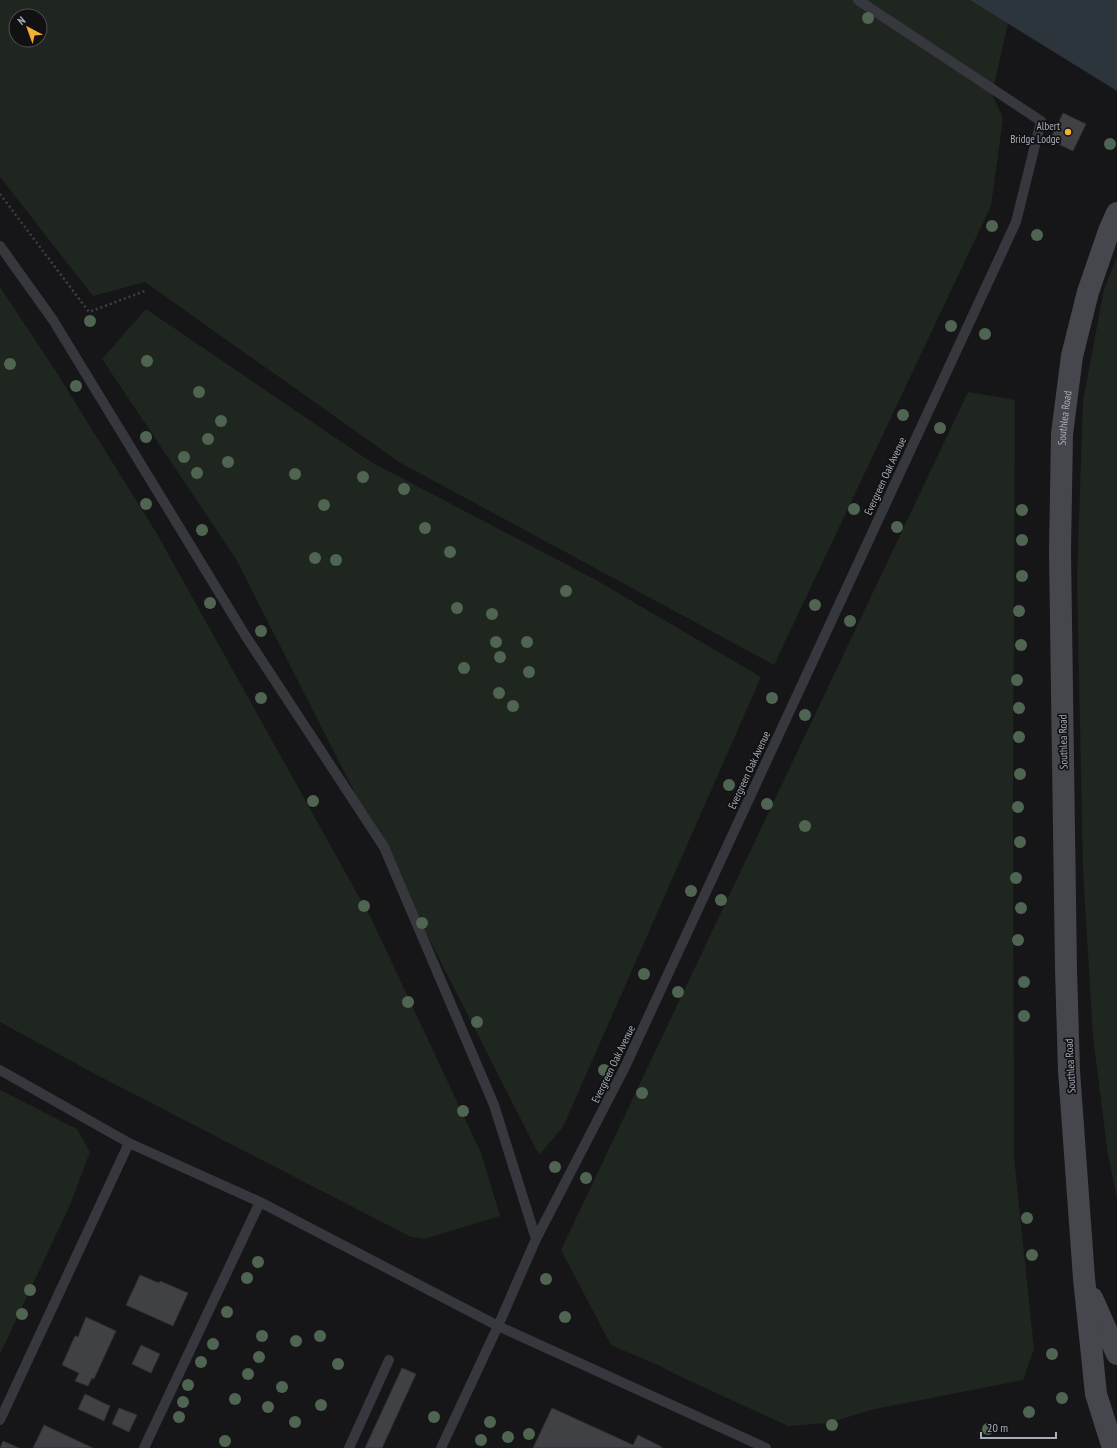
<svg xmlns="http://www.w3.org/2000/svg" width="1117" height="1448" font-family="'PT Sans Narrow',sans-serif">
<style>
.green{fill:#1e261f;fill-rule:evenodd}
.water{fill:#2c353c}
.building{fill:#404145;stroke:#303034}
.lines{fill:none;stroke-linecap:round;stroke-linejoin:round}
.path{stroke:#3d3f44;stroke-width:2.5;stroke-dasharray:2 3;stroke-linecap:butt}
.service{stroke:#37383d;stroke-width:10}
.secondary{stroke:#45474d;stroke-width:22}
.tree{fill:#506452}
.poi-dot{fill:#f2b134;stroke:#111113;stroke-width:1.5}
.labels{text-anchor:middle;stroke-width:3.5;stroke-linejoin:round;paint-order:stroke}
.poi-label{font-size:11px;fill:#a8adb8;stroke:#111113;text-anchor:end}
.street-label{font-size:11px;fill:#a8adb8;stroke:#111113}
</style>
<rect width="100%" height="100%" fill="#161618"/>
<path class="green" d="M0,0h970l38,23 -16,71 11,24 -12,88 -217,459 -375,-203 -254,-180 -52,14 -93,-119zM16,16h24v24h-24z
M1117,257v941l-9,-43 -15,-118 -10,-167 -6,-290 6,-179 21,-112z
M0,287l55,83 102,164 215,386 109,233 19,63 -76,23 -13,-2 -316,-163 -95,-52z
M146,309l225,153 225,118 165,97 -198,450 -24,28 -303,-596 -134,-200z
M968,392l47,8 -2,400 1,357 20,192 -11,31 -148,29 -47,14 -40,3 -113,-52 -15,-8 -49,-21 -50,-95z
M0,1090l77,39 13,23 -20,53 -70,149z"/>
<path class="water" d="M970,0h147v91z"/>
<path class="building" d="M1063,113l23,11 -13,27 -23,-11z
M140,1275l19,8 1,-2 28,12 -15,33 -47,-21z
M86,1317l30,14 -22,48 -2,-1 -4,8 -13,-5 4,-8 -17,-8 13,-29 3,1z
M141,1345l19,9 -9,19 -19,-9z
M402,1368l14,6 -34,74h-17z
M85,1394l25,12 -6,15 -26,-12z
M119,1408l18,7 -8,17 -17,-8z
M552,1408l81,37 5,-10 24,12v1h-129z
M44,1425l49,23h-60z
M3,1441l16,7h-19z"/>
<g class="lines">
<path class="path" d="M0,194l89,118 56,-21"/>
<path class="service" d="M0,246l53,74 192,315 139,212 110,258 42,134
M0,1070l129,73 131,59 238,124 268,122
M0,1420l129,-277
M144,1448l116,-246
M349,1448l40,-88
M441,1448l57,-122 38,-87 89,-172 391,-845 25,-101 -183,-121"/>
<g class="secondary">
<path d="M1092,1298l25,56"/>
<path id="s1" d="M1113,1448l-17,-54 -12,-116 -15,-207 -3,-101 -6,-419 2,-117 10,-78 16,-64 21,-61 8,-18"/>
</g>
</g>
<g class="tree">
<circle cx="868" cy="18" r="6"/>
<circle cx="1110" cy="144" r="6"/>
<circle cx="992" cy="226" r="6"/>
<circle cx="1037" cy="235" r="6"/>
<circle cx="90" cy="321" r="6"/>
<circle cx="951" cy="326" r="6"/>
<circle cx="985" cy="334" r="6"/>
<circle cx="147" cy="361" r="6"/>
<circle cx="10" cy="364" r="6"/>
<circle cx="76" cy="386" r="6"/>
<circle cx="199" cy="392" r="6"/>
<circle cx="903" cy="415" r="6"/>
<circle cx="221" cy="421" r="6"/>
<circle cx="940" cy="428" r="6"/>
<circle cx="146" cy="437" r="6"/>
<circle cx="208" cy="439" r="6"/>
<circle cx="184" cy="457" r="6"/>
<circle cx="228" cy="462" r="6"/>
<circle cx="197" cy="473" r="6"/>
<circle cx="295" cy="474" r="6"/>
<circle cx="363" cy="477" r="6"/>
<circle cx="404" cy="489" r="6"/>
<circle cx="146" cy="504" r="6"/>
<circle cx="324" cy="505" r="6"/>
<circle cx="854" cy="509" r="6"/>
<circle cx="1022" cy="510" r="6"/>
<circle cx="897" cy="527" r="6"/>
<circle cx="425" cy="528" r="6"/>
<circle cx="202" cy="530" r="6"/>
<circle cx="1022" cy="540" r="6"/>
<circle cx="450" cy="552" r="6"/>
<circle cx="315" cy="558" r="6"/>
<circle cx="336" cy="560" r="6"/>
<circle cx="1022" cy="576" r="6"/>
<circle cx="566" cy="591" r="6"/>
<circle cx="210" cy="603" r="6"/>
<circle cx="815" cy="605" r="6"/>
<circle cx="457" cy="608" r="6"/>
<circle cx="1019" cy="611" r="6"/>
<circle cx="492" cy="614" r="6"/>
<circle cx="850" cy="621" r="6"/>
<circle cx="261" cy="631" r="6"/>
<circle cx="496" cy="642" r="6"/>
<circle cx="527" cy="642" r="6"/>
<circle cx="1021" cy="645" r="6"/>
<circle cx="500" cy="657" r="6"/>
<circle cx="464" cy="668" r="6"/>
<circle cx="529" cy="672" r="6"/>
<circle cx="1017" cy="680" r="6"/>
<circle cx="499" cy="693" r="6"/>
<circle cx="261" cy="698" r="6"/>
<circle cx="772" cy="698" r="6"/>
<circle cx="513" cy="706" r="6"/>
<circle cx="1019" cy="708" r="6"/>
<circle cx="805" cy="715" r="6"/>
<circle cx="1019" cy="737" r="6"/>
<circle cx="1020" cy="774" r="6"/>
<circle cx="729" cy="785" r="6"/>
<circle cx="313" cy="801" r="6"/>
<circle cx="767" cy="804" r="6"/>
<circle cx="1018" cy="807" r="6"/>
<circle cx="805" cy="826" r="6"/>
<circle cx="1020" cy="842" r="6"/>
<circle cx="1016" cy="878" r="6"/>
<circle cx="691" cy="891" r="6"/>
<circle cx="721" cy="900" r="6"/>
<circle cx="364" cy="906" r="6"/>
<circle cx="1021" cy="908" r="6"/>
<circle cx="422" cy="923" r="6"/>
<circle cx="1018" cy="940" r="6"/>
<circle cx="644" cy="974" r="6"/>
<circle cx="1024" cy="982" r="6"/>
<circle cx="678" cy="992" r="6"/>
<circle cx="408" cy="1002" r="6"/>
<circle cx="1024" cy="1016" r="6"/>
<circle cx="477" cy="1022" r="6"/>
<circle cx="604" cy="1070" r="6"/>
<circle cx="642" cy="1093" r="6"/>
<circle cx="463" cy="1111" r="6"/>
<circle cx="555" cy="1167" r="6"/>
<circle cx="586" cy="1178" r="6"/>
<circle cx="1027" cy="1218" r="6"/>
<circle cx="1032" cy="1255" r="6"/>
<circle cx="258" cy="1262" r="6"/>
<circle cx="247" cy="1278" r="6"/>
<circle cx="546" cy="1279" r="6"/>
<circle cx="30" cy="1290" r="6"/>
<circle cx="227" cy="1312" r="6"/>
<circle cx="22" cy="1314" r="6"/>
<circle cx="565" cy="1317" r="6"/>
<circle cx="262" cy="1336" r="6"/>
<circle cx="320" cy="1336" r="6"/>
<circle cx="296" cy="1341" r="6"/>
<circle cx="213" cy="1344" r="6"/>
<circle cx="1052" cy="1354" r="6"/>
<circle cx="259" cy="1357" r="6"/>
<circle cx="201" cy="1362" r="6"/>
<circle cx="338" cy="1364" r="6"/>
<circle cx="248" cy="1374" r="6"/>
<circle cx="188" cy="1385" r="6"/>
<circle cx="282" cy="1387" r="6"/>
<circle cx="1062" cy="1398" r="6"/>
<circle cx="235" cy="1399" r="6"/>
<circle cx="183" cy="1402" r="6"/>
<circle cx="321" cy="1405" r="6"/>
<circle cx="268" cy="1407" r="6"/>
<circle cx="1029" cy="1412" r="6"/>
<circle cx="179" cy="1417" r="6"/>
<circle cx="434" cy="1417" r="6"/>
<circle cx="295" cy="1422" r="6"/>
<circle cx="490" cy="1422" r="6"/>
<circle cx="832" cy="1425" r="6"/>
<circle cx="988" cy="1429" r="6"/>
<circle cx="529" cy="1434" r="6"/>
<circle cx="508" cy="1437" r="6"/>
<circle cx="481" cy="1440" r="6"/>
<circle cx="225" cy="1441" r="6"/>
</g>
<circle class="poi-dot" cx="1068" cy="132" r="4"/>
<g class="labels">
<g class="poi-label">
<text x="1060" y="130">Albert<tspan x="1060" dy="13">Bridge Lodge</tspan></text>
</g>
<g class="street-label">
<text dy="4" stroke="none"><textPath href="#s1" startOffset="1034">Southlea Road</textPath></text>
<text transform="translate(885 476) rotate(-65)" y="4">Evergreen Oak Avenue</text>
<text transform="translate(1063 742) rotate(-91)" y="4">Southlea Road</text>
<text transform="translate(749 770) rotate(-65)" y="4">Evergreen Oak Avenue</text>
<text transform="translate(613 1064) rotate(-64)" y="4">Evergreen Oak Avenue</text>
<text transform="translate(1070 1066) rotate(-93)" y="4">Southlea Road</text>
</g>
</g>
<g transform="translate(28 28) rotate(319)"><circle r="19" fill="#111113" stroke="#4d4f55"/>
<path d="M0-3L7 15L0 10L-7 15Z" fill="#f2b134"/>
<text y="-6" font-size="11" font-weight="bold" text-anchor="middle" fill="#a8adb8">N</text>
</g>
<path d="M981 1432v6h75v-6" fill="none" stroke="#a8adb8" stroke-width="2"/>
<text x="987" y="1432" font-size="12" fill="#a8adb8" stroke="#111113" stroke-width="3" paint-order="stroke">20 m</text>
</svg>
